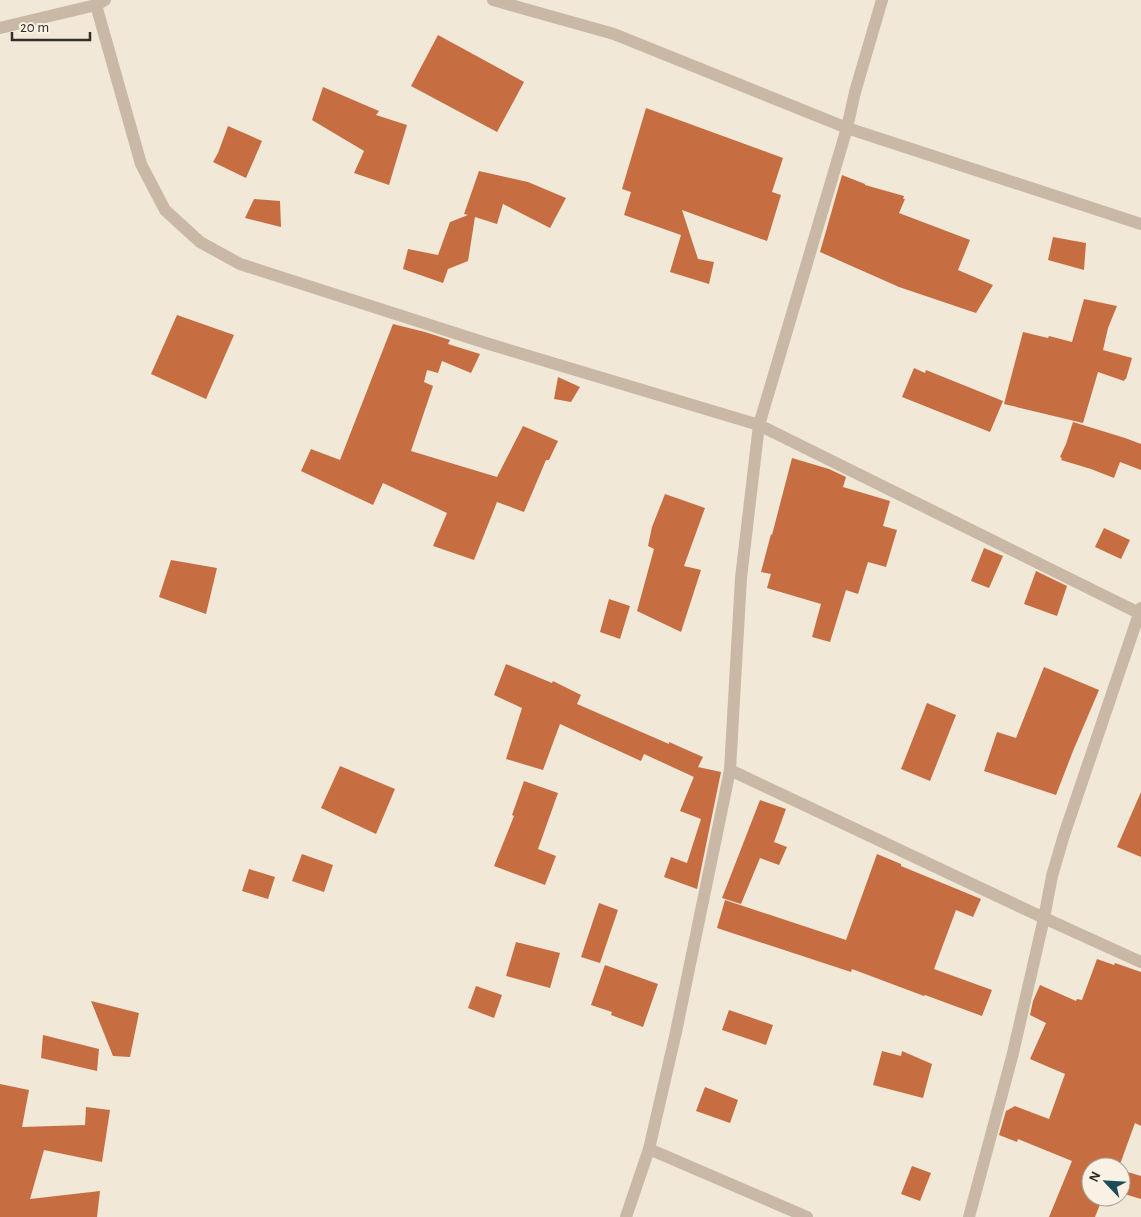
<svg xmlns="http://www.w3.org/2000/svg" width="1141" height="1217" font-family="'Alegreya Sans',sans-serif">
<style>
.building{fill:#c66e41}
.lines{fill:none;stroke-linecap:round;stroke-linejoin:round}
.minor{stroke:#c9b8a5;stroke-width:12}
</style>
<rect width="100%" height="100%" fill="#f1e8d8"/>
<path class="building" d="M438,35l86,47 -27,50 -86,-46z
M323,87l56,24 -3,4 31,10 -18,60 -35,-12 10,-22 -52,-31z
M646,108l137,50 -11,34 9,3 -14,46 -85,-31 16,49 16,3 -5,22 -39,-12 11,-37 -57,-20 7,-23 -9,-3z
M228,126l34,15 -16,37 -33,-16 5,-9z
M479,171l49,11 38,16 -16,30 -47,-24 -6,20 -22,-7 -7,44 -20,8 -5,14 -40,-14 5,-20 30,6 12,-33 18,-7 -4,-1z
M842,175l23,9v1l39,11 -1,3h2l-6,14 71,27 -12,30 35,15 -17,28 -77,-26 -79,-35z
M254,199l26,2 1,26 -36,-9z
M1053,237l33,6 -2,27 -36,-10z
M1084,299l33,7 -9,22 -5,22 29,8 -6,21h-1l-1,2 -26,-9 -15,51 -79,-19 19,-72 25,6 1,-2 23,6z
M177,315l57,20 -28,64 -55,-25z
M393,324l32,8 25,8 -2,4 32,10 -9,19 -29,-12 -4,12 -11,-3 -3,12 9,4 -22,65 86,26 26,-51 35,15 -9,19h-3l-22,52 -27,-10 -23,58 -41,-14 14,-33 -64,-30 -10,22 -72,-34 10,-22 29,11z
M914,368l11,5 1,-3 77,31 -13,31 -88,-35z
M558,377l22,10 -9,15 -17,-3z
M1073,422l52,16 16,6v26l-21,-8 -6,16 -23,-9 -30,-9 1,-2 -2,-1 6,-13z
M792,458l37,11 17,8 -3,10 47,14 -7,25 14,4 -11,37 -18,-5 -10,32 -12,-4 -16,52 -18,-5 9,-33 -54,-16 4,-14 -10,-2 10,-38 1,1z
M665,494l40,14 -21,58 17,4 -20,62 -44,-21 17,-62 -6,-3 4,-19z
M1104,528l26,12 -9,19 -26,-12z
M984,548l19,8 -14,32 -18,-7z
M171,560l46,8 -11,46 -47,-17z
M1036,571l31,15 -10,30 -33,-12z
M609,599l21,7 -10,33 -20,-7z
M506,664l46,19 1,-2 28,14 -4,9 92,40v-2l34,15 -5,10 23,5 -24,117 -33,-12 7,-20 16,6 14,-44 -21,-8 15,-37 -1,3 -50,-23 -3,7 -81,-37 -17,46 -37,-11 16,-51 -28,-13z
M1044,667l55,23 -26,61 -17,44 -72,-24 13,-39 19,6z
M927,703l29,12 -26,66 -29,-12z
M340,766l55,23 -19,45 -55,-26z
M524,781l34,12 -20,56 18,7 -11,29 -51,-19 20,-50 -2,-1z
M1141,792v65l-24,-10z
M760,800l26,9 -12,33 13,5 -8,18 -19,-7 -19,46 -19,-6z
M302,854l31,11 -9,27 -32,-11z
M877,854l24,10v2l80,33 -8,18 -17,-7 -22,59 58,21 -10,26 -57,-21 -1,1 -72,-27 -1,3 -134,-44 8,-28 121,40z
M249,869l26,8 -7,22 -26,-8z
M599,903l19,7 -18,53 -19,-6z
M516,942l44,11 -10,35 -44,-12z
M1097,959l17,6 1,-2 26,9v154l-6,-3 -16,44h-28v30h12l-8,20h-46l23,-56 -54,-22 -1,3 -18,-7 7,-24 9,-5 34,13 16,-45 -35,-15 16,-36 -16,-8 3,-14 7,-16 36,16 1,-2 5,1z
M605,965l53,19 -15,43 -32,-12 1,-3 -21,-7z
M476,986l26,9 -8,23 -26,-10z
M91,1001l48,12 -9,44 -17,-1z
M729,1010l44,15 -7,20 -44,-15z
M43,1035l56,14 -2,22 -56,-13z
M882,1051l19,5 1,-5 30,13 -9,34 -50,-13z
M0,1084l29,6 -7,37 63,-2 1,-18 24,3 -8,52 -58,-12 -14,49 70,-8 -3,26h-97z
M705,1087l33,13 -8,23 -34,-12z
M912,1166l19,7 -11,28 -19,-7z
M1121,1170l20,6v23l-20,-6z"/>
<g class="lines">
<path class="minor" d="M493,0l121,34 233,94 294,96
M96,5l45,159 24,46 35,32 40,22 249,80 270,81 382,189
M0,28l96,-23 9,-5
M730,770l314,148 97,44
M649,1149l158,68
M626,1217l23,-68 27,-117 54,-262 11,-192 18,-153 88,-297 8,-36 27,-92
M969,1217l44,-164 31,-135 8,-42 12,-41 77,-227"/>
</g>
<g transform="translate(1106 1182) rotate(295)"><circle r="24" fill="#f9f1e4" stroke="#aaa298"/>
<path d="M0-4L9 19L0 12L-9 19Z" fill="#1c4d56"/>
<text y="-8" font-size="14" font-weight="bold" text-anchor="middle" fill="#342c26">N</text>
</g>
<path d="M12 32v8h78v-8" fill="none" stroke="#342c26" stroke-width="2.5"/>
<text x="20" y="32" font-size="15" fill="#342c26" stroke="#f9f1e4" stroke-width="4" paint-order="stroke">20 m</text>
</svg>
